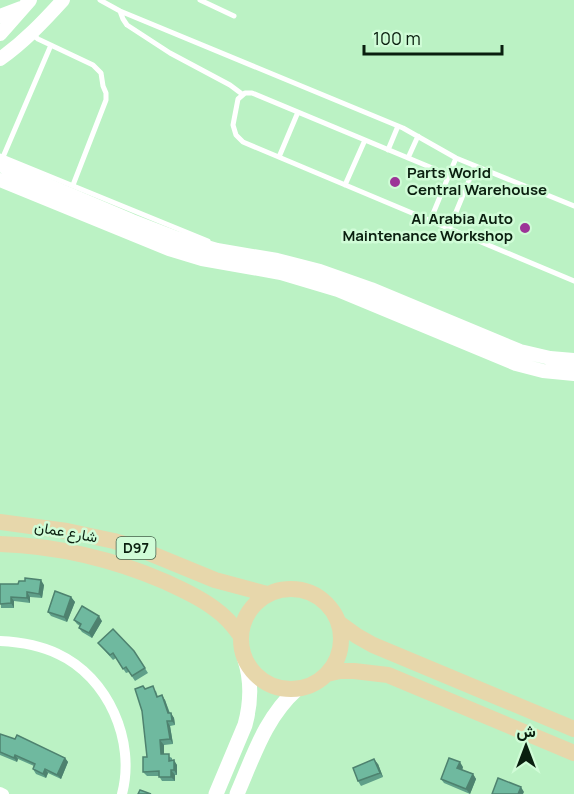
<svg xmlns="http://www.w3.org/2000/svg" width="574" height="794" font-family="Manrope,Vazirmatn,sans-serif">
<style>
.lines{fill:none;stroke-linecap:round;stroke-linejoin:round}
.service{stroke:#fff;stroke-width:5}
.minor{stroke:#fff;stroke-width:10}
.tertiary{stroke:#fff;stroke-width:14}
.secondary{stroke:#fff;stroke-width:15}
.primary{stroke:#e7d7ab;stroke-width:16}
.wall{fill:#5f9f89}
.shaded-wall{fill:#4e826f}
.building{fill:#6fb99f;stroke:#4e826f;stroke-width:1.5}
.poi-dot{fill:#9c3497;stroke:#d0fcd7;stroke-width:2}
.labels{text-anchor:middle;stroke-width:5;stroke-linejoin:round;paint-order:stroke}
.shield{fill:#d0fcd7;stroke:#45614b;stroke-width:1.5}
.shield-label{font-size:14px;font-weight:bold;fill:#0a1f0f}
.poi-label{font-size:15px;font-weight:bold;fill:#0a1f0f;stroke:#d0fcd7;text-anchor:start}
.street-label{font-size:15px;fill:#0a1f0f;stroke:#d0fcd7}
</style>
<rect width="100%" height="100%" fill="#bbf2c4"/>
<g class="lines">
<path class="service" d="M100,0l20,11 283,117 53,30 118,48
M200,0l34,16
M120,11l3,8 4,6 43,28 60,32 12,9
M32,34l6,5 55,26 8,8 2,13 3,7v7l-33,85
M388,150l10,-24
M0,156l208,85
M3,157l48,-112
M279,157l19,-45
M408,158l10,-22
M449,175l-197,-82h-7l-7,6 -5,26 3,10 7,7 331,139
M345,185l20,-45
M430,221l26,-63
M449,229l26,-63"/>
<path class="minor" d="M0,641c20,1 40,4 58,13 50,23 78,87 64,140
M0,792l4,2"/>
<path class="tertiary" d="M0,16l21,-8
M0,34l30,-34
M0,59c24,-17 43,-37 63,-59
M0,165l132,56 44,17 41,12 60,10 43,11 51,18 149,62 30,7 24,2
M0,180l169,69 33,10 79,14 57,17 178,74 27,7 31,3"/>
<path class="secondary" d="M216,794l29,-69c6,-22 7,-43 0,-65
M237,794c17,-39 28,-76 60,-105"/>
<path class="primary" d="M0,522l67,9 47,10 23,7 78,32 52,14
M0,544c58,2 113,15 166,38 17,8 34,15 49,27 10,7 18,16 25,26
M241 639a50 50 0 1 1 100 0a50 50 0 1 1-100 0Z
M339,623l18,13 16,9 201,84
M327,674l13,-3h14l34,4 186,78"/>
</g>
<path class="wall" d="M0,584l44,1 -2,13 -12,-1v6l-16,-2v7h-13z
M71,597l4,5 -8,20 -16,-6 -3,-4z
M74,620l28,1 -10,17 -10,-6 -3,-4 1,-2 -3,-2z
M98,643l36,8 14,22 -13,8 -6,-9 -3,1 -10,-15 -3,2z
M146,689l10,2 2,6 7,3 5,13 4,5 1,7 -5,1 3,18 -9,1v9l8,4v3l5,4v10h-2v6h-13l-3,-5h-12l-4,-4 4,-15z
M0,734l65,24 3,4 -7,17 -13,-6 -2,5 -10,-4 -3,-5 1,-3 -16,-7 -1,3 -17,-7z
M378,764l5,13 -22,9 -3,-5z
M463,767l-1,3 11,4 3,5 -6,15 -26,-11 -3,-4z"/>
<path class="shaded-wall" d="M41,580l3,5 -2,13 -3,-4z
M27,592l3,5v6l-3,-5z
M11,597l3,4v7l-3,-5z
M71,597l4,5 -8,20 -3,-5z
M99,616l3,5 -10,17 -3,-5z
M162,695l3,5 6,18 -3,-5z
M171,713l3,5 1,7 -3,-4z
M167,721l3,5 3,18 -3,-5z
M160,740l4,5v13l-3,-4z
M15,755l3,4 -1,3 -3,-4z
M65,758l3,4 -7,17 -4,-4z
M374,759l4,5 5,13 -3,-4z
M174,760l3,5v10l-3,-5z
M460,762l3,5 -2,6 -4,-5z
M45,769l3,4 -2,5 -3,-4z
M171,770l4,5v6l-4,-4z
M473,774l3,5 -6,15 -4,-5z
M521,787l3,5 -1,2h-5z"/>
<path class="building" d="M25,578l16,2 -2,14 -12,-2v6l-16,-1v6l-11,1v-20h18l1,-3h6z
M55,591l16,6 -7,20 -16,-5z
M82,606l17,10 -10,17 -10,-5 2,-4 -7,-4z
M113,629l21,22 11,17 -13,8 -6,-9 -3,2 -10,-16 -3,2 -12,-12z
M143,686l2,3 8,-3 4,11 5,-2 6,18h3l1,8h-5l3,18 -10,1 1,14h8v7l5,-1v10h-3v7h-12v-6l-16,1v-15h4l-5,-46 -7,-22z
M0,734l15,5 2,-4 48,23 -8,17 -12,-6 -2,5 -10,-5 2,-5 -20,-9 -1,3 -14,-6z
M449,758l11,4 -3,6 16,6 -7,15 -25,-10z
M374,759l6,14 -22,8 -5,-13z
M498,778l23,9 -3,7h-26z
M140,790l11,4h-13z"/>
<g class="poi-dot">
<circle cx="395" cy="182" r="6"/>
<circle cx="525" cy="228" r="6"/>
</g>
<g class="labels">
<rect class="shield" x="116.5" y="537" width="39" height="22" rx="4.5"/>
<g class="shield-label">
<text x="136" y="553">D97</text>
</g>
<g class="poi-label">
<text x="407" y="178">Parts World<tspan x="407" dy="17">Central Warehouse</tspan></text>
<text x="513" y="224" text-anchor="end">Al Arabia Auto<tspan x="513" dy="17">Maintenance Workshop</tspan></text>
</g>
<g class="street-label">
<text transform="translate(66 532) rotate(10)" y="5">شارع عمان</text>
</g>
</g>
<g transform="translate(526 746)" stroke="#d0fcd7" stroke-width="4.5" paint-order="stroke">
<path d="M0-4.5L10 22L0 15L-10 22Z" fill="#0a1f0f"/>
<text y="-9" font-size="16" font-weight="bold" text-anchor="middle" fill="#0a1f0f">ش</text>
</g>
<path d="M364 45v9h138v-9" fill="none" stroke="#0a1f0f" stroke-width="3"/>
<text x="373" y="45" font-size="18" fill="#0a1f0f" stroke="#d0fcd7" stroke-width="4.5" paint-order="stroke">100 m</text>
</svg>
